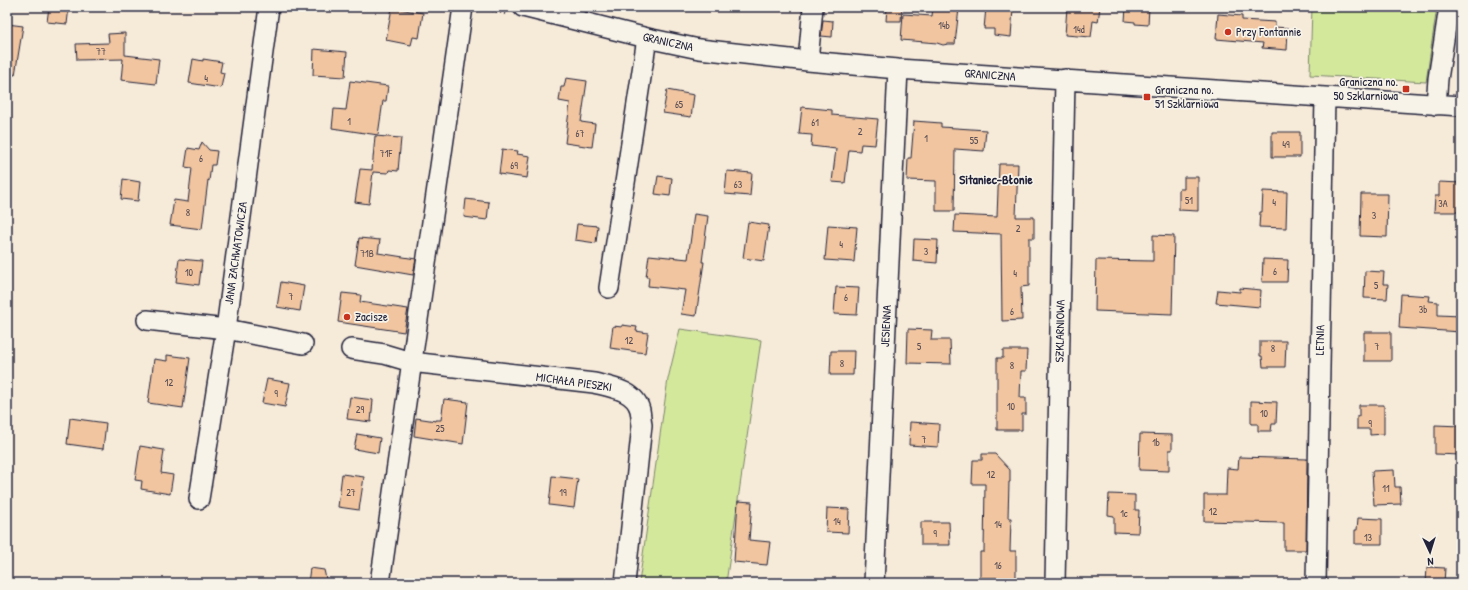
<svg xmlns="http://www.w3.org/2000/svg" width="1468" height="590" font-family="'Patrick Hand',sans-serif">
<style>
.green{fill:#d4e89c;stroke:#7b856c}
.building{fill:#f0c59f;stroke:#22223b}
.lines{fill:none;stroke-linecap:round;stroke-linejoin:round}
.minor-casing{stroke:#22223b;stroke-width:22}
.path{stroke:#22223b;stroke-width:2.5;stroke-dasharray:1 3;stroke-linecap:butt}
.minor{stroke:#f7f3e8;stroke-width:19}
.poi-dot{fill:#c8321e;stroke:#f7f3e8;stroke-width:1.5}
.labels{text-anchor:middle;stroke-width:3.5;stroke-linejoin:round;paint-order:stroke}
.number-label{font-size:10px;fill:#564b54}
.poi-label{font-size:12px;fill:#22223b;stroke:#f7f3e8;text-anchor:start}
.street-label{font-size:12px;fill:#22223b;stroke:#f7f3e8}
.neighbourhood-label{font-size:13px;font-weight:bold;fill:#22223b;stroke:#f7f3e8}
</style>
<rect width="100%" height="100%" fill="#f6ead9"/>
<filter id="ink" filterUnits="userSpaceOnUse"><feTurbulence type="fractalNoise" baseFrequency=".025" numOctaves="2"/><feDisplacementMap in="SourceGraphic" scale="8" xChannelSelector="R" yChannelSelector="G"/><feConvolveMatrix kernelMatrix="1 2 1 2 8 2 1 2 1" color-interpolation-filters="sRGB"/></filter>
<g filter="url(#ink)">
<path class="green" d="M1312,7h125l-11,75 -116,-7z
M680,329l81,11 -35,243h-87l29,-204z"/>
<path class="building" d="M49,7h20l-2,17 -20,-2z
M887,7h15l-1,14h-15z
M933,7l26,1 -4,36h-7l-5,1 -6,-2 -36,-3 2,-26 29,2z
M986,7l27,1 -2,29 -17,-2v-6h-10z
M1067,7h33l-2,15 -5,-1 -2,16 -26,-2z
M1126,7h23l-1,18 -13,-1v-2l-10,-1z
M392,8l31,5 -4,25 -6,-1 -2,8 -25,-5z
M1218,14l24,2v4l33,2v5l13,1 -1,22 -25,-2 1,-5 -47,-4z
M823,20l10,1 -1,16 -11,-1z
M7,24l16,2 -8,49 -8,-1z
M125,33v22l34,4 -3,25 -35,-4 2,-21 -46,1 -1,-16 33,-1 -1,-9z
M314,49l33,3 -2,25 -32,-2z
M193,59l10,2v-2l19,3 -2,10 4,1 -3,15 -32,-5z
M566,78l21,3 -6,41 14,2 -3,23 -27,-4 5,-40 -11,-2 2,-14h3z
M350,81l38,5 -2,15h-3l-5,34 -46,-7 2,-19 12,1z
M667,90l27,5 -3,22 -28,-4z
M802,107l30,3v5l46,4 -3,26 -14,-1 -1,7 -11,-1 -4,33 -13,-1 4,-33 -25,-3 1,-11 -13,-1z
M914,121l27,2v4l45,3 -2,21 -29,-2 -1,62h-18v-30l-29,-1 1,-22h3z
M1272,132h28v25h-28z
M375,136l26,2 -3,33 -9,-1 -1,3 -15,-1 -4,32 -14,-2 5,-33 12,1z
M202,142l7,8 8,1 -2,14h-4l-2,16 -1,-1 -6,49 -32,-4 4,-25 14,2 4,-34 -7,-1 3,-19 11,2z
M502,149l16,2 -1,3 13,2 -3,22 -28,-4z
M999,164h19l-2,53h18v21h-5v48l-8,1 1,33 -20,1 -1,-87 -47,-2 1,-17 42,2z
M727,171l25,2 -2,23 -25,-2z
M658,176l14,2 -2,18 -15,-2z
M1184,177h14v34l-19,-1v-21h5z
M123,179l17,3 -2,19 -17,-2z
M1439,182l22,1v29h-27l1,-16h4z
M1263,191l24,1 -1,36 -27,-1 1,-15h2z
M1361,194h27l-1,43 -27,-1z
M466,199l23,3 -2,18 -23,-3z
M694,214l14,2 -6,46h2l-8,54 -15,-2 4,-24 -37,-4 1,-9h-3l3,-22 39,4z
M748,222l21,3 -5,36 -21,-3z
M577,224l21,2 -2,17 -21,-3z
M828,225l29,2 -3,35 -29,-2z
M1153,235l21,1 -2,78 -77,-3 1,-51 57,1z
M359,238l21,2 -2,13 38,6 -3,16 -58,-10z
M914,239l24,1 -1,23 -24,-2z
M179,259l23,2 -3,24 -23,-3z
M1263,259l25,1 -1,22h-25z
M1365,271l19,1 -1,12h5l-1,15 -23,-1z
M281,282l23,4 -4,25 -23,-4z
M836,287l23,1 -2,27 -23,-1z
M1240,288l21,2 -1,17 -44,-4 2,-13 22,2z
M342,293l19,2 -1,7 48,7 -4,23 -66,-10z
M1401,294l29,2 -1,5 9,1v13l23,1v16l-62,-4z
M622,325l15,2 -1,4 12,2 -3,20 -35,-5 3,-22 9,1z
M908,329l24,1 -1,10h19l1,24 -44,-1z
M1364,332h27v29h-27z
M1260,341h26l-1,26h-22l-1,-11h-2z
M1003,350h24l-1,21h-5l-1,27h6v16h-4v16h-25v-72h6z
M831,351h23l-1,24h-23z
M167,355l23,3 -7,50 -35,-5 6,-44 13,2z
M267,379l23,4 -5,24 -23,-4z
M350,397l23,3 -2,22 -24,-3z
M444,399l24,3 -5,42 -49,-8 2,-18 20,3v-1h5z
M1251,401l26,1 -1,22h-4l-1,7h-13v-7h-7z
M1359,405h25v29l-14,1v-6h-13v-13h2z
M70,418l36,5 -3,26 -36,-5z
M910,422l29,2 -1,23 -29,-2z
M1435,425l26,1v29l-26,-1z
M357,434l23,4 -2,15 -24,-4z
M1140,434l32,1v15h-3v21l-30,-1z
M140,446l24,4 -3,23 12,2 -3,19 -29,-5 1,-8 -7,-1z
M982,454h13l15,16v12h-1l-1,36h3l-1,33h6v27h-36v-26h4l1,-68h-13l1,-24h9z
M1239,457l68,2 -1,91h-22v-27l-80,-2v-26h22l1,-27 11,1z
M1394,470l1,17h5l1,17 -27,1 -2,-34z
M342,474l22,3 -5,33 -21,-3z
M552,476l26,3 -4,29 -25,-3z
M1109,494l26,1v15h4l-1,23 -24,-1v-16l-6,-1z
M738,501l14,1 -3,38 21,2 -3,23 -33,-3z
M827,508l22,1 -1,24 -22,-1z
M1358,518l24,1v25h-27v-14h2z
M921,522h28l1,23h-29z
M1427,567l18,1 -1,15h-18z
M310,568l14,2 3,13h-19z"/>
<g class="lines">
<g class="minor-casing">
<path id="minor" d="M523,7l124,31 52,11 109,12 90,8 563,37
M808,61l5,-54
M1436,105l2,-26 11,-72
M609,288l38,-250
M147,320l79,9 77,15
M351,349l33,5 27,8 183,21c16,4 41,7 46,27 1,5 1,10 2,15l-17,158
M199,499l27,-170 43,-322
M380,583l83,-576
M874,583l24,-514
M1055,583l10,-504
M1316,583l9,-486"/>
</g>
<path class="path" d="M481,7l25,7"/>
<use href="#minor" class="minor"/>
</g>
</g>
<g class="poi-dot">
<circle cx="1228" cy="32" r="4"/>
<rect x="1402" y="85" width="8" height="8" rx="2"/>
<rect x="1143" y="93" width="8" height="8" rx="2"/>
<circle cx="347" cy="317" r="4"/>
</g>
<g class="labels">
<g class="number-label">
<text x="944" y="29">14b</text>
<text x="1079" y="33">14d</text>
<text x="101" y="55">77</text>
<text x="206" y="82">4</text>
<text x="679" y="108">65</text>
<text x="349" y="125">1</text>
<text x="815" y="126">61</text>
<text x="860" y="135">2</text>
<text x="580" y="137">67</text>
<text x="926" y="142">1</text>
<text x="974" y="144">55</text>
<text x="1286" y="148">49</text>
<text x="386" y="157">71F</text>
<text x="201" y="162">6</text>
<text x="514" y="169">69</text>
<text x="738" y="188">63</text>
<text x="1189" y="204">51</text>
<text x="1274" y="206">4</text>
<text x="1443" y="207">3A</text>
<text x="188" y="216">8</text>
<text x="1374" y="219">3</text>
<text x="1018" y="232">2</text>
<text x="841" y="248">4</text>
<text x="926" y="255">3</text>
<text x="367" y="257">71B</text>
<text x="1275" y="275">6</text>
<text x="189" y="276">10</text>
<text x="1015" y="277">4</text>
<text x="1376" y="289">5</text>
<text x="291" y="300">7</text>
<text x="846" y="301">6</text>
<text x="1423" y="313">3b</text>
<text x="1012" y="315">6</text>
<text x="629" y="344">12</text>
<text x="919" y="350">5</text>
<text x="1377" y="350">7</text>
<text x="1273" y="352">8</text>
<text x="842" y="367">8</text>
<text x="1012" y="369">8</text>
<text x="169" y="386">12</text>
<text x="276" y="397">9</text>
<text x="1011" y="410">10</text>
<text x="360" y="413">29</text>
<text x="1264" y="417">10</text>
<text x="1370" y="427">9</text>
<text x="440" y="432">25</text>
<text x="924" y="443">7</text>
<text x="1156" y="446">1b</text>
<text x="991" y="478">12</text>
<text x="1386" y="492">11</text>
<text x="351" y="496">27</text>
<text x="563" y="496">19</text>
<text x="1213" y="515">12</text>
<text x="1124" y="517">1c</text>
<text x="837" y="525">14</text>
<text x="998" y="528">14</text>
<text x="935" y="537">9</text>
<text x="1368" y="541">13</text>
<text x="998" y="569">16</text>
</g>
<g class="poi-label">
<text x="1236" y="36">Przy Fontannie</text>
<text x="1398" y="86" text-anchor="end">Graniczna no.<tspan x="1398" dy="14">50 Szklarniowa</tspan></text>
<text x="1155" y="94">Graniczna no.<tspan x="1155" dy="14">51 Szklarniowa</tspan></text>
<text x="355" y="321">Zacisze</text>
</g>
<g class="street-label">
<text transform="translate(668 42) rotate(12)" y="4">GRANICZNA</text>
<text transform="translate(990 75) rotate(4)" y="4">GRANICZNA</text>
<text transform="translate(236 253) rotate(-82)" y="4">JANA ZACHWATOWICZA</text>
<text transform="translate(886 326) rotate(-87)" y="4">JESIENNA</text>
<text transform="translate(1060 331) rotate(-89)" y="4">SZKLARNIOWA</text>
<text transform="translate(1320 340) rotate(-89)" y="4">LETNIA</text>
<text transform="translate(574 382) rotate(8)" y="4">MICHAŁA PIESZKI</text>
</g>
<g class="neighbourhood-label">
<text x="996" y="184">Sitaniec-Błonie</text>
</g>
</g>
<rect width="1468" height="590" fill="none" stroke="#f7f3e8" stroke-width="24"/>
<rect x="12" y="12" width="1444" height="566" fill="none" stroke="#22223b" stroke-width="1.5" filter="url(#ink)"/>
<g transform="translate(1430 552) rotate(176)" stroke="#f7f3e8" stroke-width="3" paint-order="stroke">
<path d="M0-3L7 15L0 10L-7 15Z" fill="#22223b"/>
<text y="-6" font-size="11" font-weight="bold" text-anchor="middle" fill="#22223b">N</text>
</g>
</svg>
